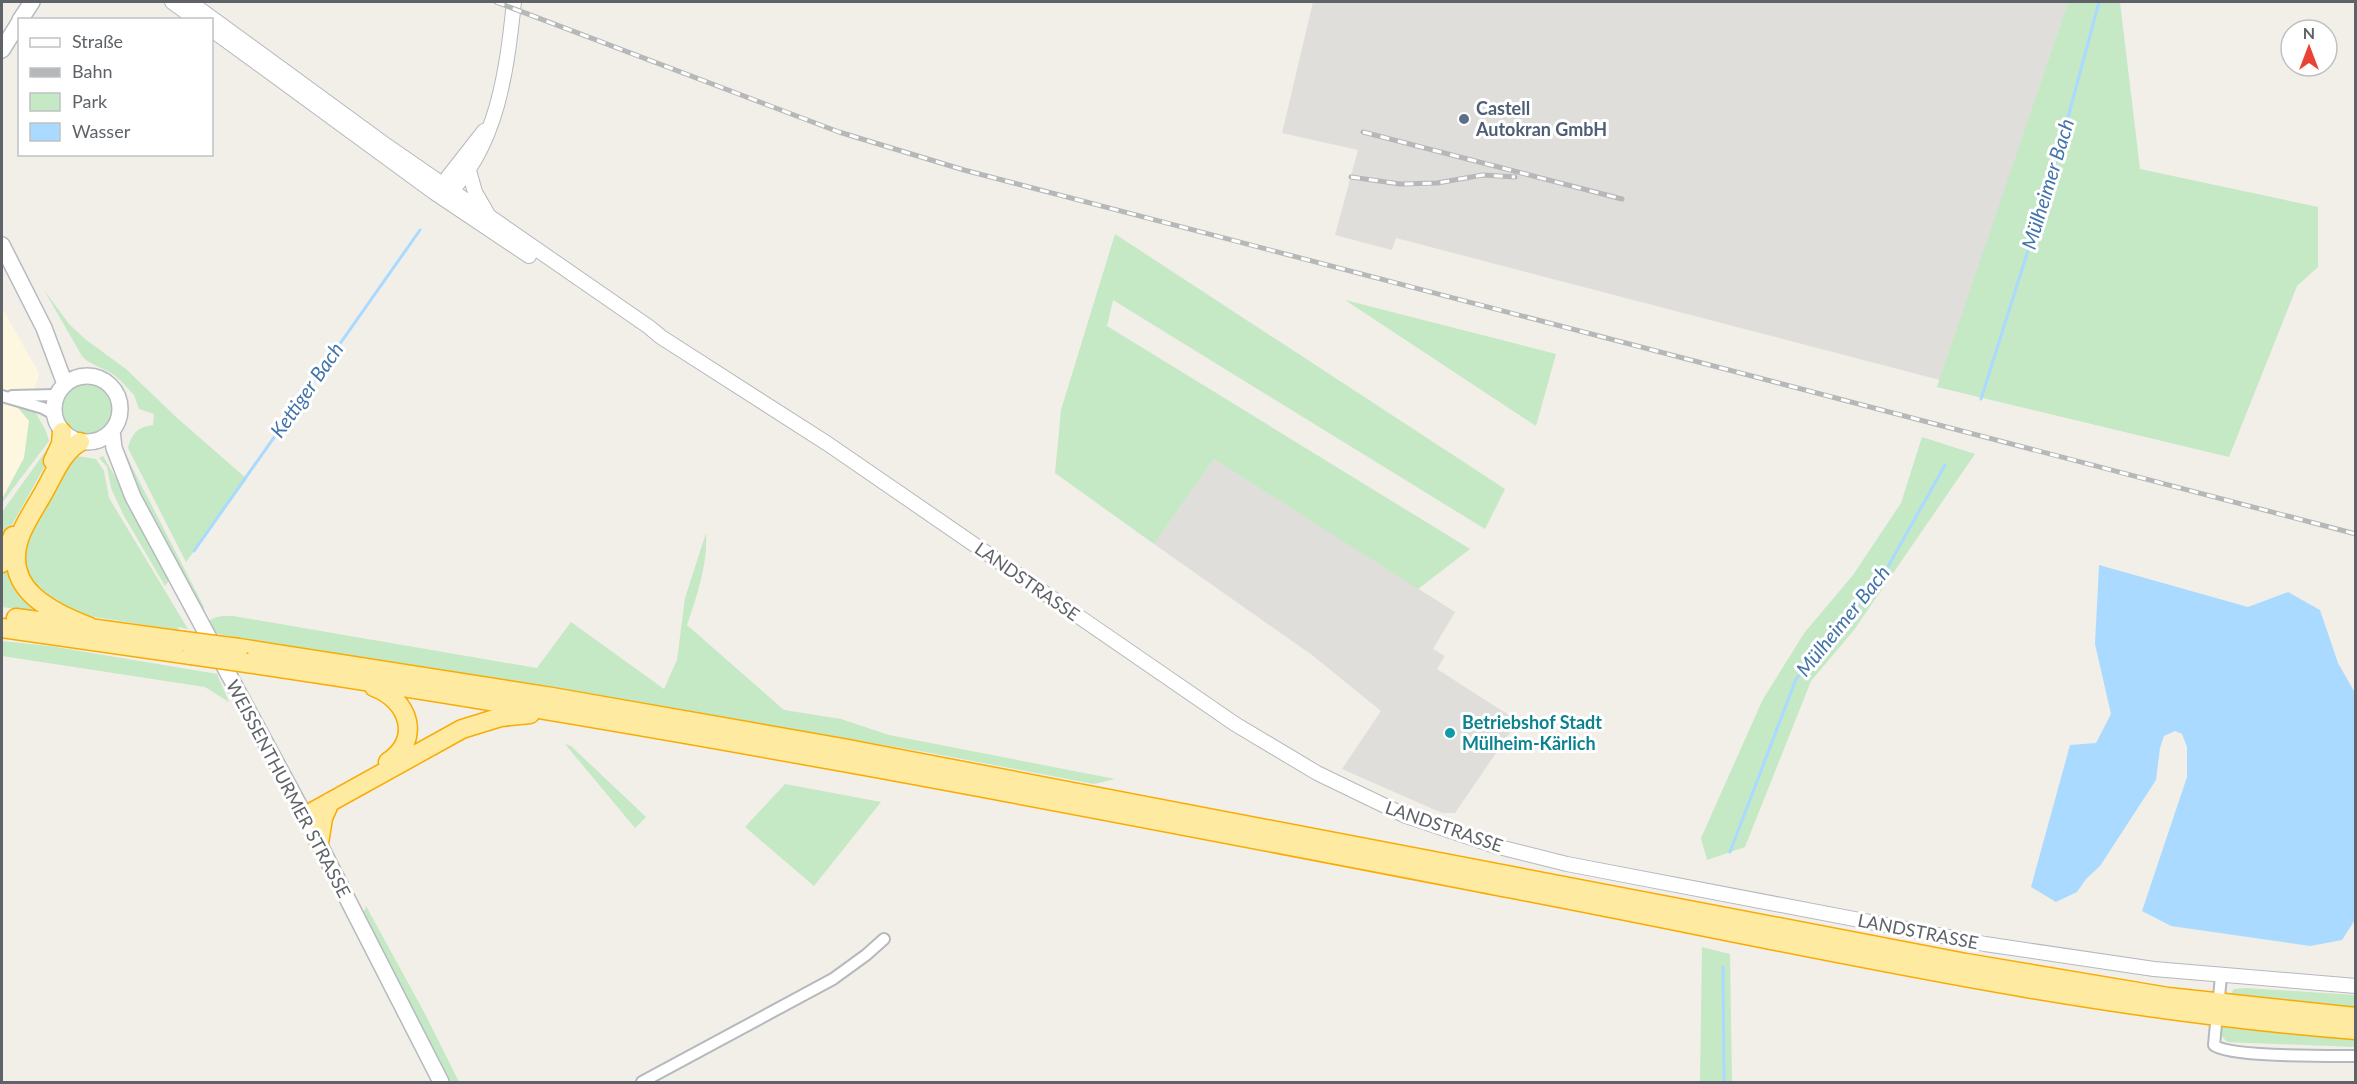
<svg xmlns="http://www.w3.org/2000/svg" width="2357" height="1084" font-family="Lato,sans-serif">
<style>
.commercial{fill:#fef7e0}
.industrial{fill:#e0deda}
.green{fill:#c5e8c5}
.water{fill:#aadaff}
.lines{fill:none;stroke-linecap:round;stroke-linejoin:round}
.stream{stroke:#aadaff;stroke-width:3}
.minor-casing{stroke:#b5b8bc;stroke-width:14}
.tertiary-casing{stroke:#b5b8bc;stroke-width:16}
.secondary-casing{stroke:#b6babf;stroke-width:18}
.trunk-casing{stroke:#f9ab00;stroke-width:21}
.minor{stroke:#fff;stroke-width:10}
.tertiary{stroke:#fff;stroke-width:14}
.secondary{stroke:#fff;stroke-width:15}
.trunk{stroke:#feeaa1;stroke-width:18}
.rail-casing{stroke:#b6b7b8;stroke-width:5}
.rail{stroke:#fff;stroke-width:3;stroke-dasharray:9;stroke-linecap:butt}
.trunk-bridge-casing{stroke:#f9ab00;stroke-width:21;stroke-linecap:butt}
.trunk-bridge{stroke:#feeaa1;stroke-width:18}
.service-dot{fill:#5c6f8a;stroke:#fff;stroke-width:2}
.culture-dot{fill:#0f9aa8;stroke:#fff;stroke-width:2}
.labels{text-anchor:middle;stroke-width:6;stroke-linejoin:round;paint-order:stroke}
.service-label{font-size:18px;font-weight:bold;fill:#4e5e75;stroke:#fff;text-anchor:start}
.street-label{font-size:18px;fill:#5f6368;stroke:#fff}
.culture-label{font-size:18px;font-weight:bold;fill:#0d838f;stroke:#fff;text-anchor:start}
.water-label{font-size:20px;font-style:italic;fill:#4174aa;stroke:#fff}
</style>
<rect width="100%" height="100%" fill="#f1efe8"/>
<path class="commercial" d="M2,308l37,65 -5,19 -32,-1z
M2,402l14,3 13,16 -5,37 -22,41z"/>
<path class="industrial" d="M1313,2h755l-128,378 -544,-142 -4,12 -57,-15 23,-85 -76,-17z
M1214,459l241,153 -22,37 12,7 -8,13 81,52 -63,92h-13l-100,-44 39,-58 -69,-56 -158,-111z"/>
<path class="green" d="M2068,2h52l20,167 178,38v60l-21,19 -68,171 -292,-70z
M1115,234l390,255 -20,40 -372,-229 -6,26 363,223 -52,40 -204,-130 -60,85 -99,-71 6,-63z
M44,290l25,34 16,15 41,30 50,48 71,62 -61,83 -58,-114c4,-15 10,-21 25,-23l1,-11 -15,-5 -5,-14 -13,-14 -8,-7 -26,-13 -5,-5z
M1345,300l211,54 -20,72z
M58 409a29 29 0 1 1 58 0a29 29 0 1 1-58 0Z
M16,405l17,3 13,23 3,10 -47,62v-4l22,-41 5,-37z
M1922,437l53,17 -121,176 -43,51 -66,166 -38,13 -6,-22 62,-139 42,-67 48,-57 48,-72z
M50,445l5,2 -3,6 -41,74 -9,22v-37z
M123,447l9,20 72,140 -1,6 -47,-82 -39,-83z
M70,455l26,4 8,12 5,27 79,131 -10,-2 1,3 -104,-16 -45,-28 -9,-36z
M103,456l27,46 38,75v5l-3,4 -42,-72 -12,-26 -4,-21 -8,-9z
M706,533c2,30 -9,63 -19,92l97,85 57,9 48,16 226,44 -21,5 -169,-32 -463,-79 -183,-27 -70,-14 -3,-7c7,-10 15,-9 27,-9l304,52 34,-46 93,67 13,-29 8,-62z
M6,562l36,50 -40,-5v-35z
M2,641l48,5 167,28 12,28 -24,-15 -203,-31z
M565,744l6,2 75,71 -11,11z
M785,784l96,18 -67,84 -69,-59z
M366,906l58,106 35,70h-11l-86,-164z
M1702,947l28,7 2,128h-32z
M2245,988l110,7v13l-127,-10 6,-9z
M2219,1026l136,12v9l-128,-5 -7,-8z"/>
<path class="water" d="M2099,565l149,42 40,-15 32,18 18,53 17,30v227l-13,20 -32,6 -139,-20 -29,-15 45,-134v-30l-5,-13 -7,-3 -11,5 -4,12 -4,32 -56,86 -14,13 -9,13 -21,10 -25,-15 39,-142 26,-2 15,-29 -16,-70z"/>
<g class="lines">
<path class="stream" d="M1981,399l75,-237 43,-160
M194,551l226,-321
M1730,852l66,-173 89,-107 60,-107
M1723,967l1,115"/>
<g class="minor-casing">
<path id="minor" d="M2,396l41,12 11,6
M12,396l45,-1
M2219,997l2,-21
M2216,1024l-2,21c13,12 117,11 142,11
M642,1082l191,-103 33,-24 18,-16"/>
</g>
<g class="tertiary-casing">
<path id="tertiary" d="M172,2l25,18
M190,2l193,141 266,184 12,10 167,107 407,280 82,49 89,43 89,30 72,18 418,80 169,25 202,17
M212,30l223,163 94,63
M469,171l6,21 12,21
M437,191l47,-60
M446,196c52,-48 61,-128 68,-194"/>
</g>
<g class="secondary-casing">
<path id="secondary" d="M20,20l12,-18
M2,50l18,-29
M2,245l42,83 21,56
M54 409a33 33 0 1 1 66 0a33 33 0 1 1-66 0Z
M112,431l2,17 19,49 172,319 136,266"/>
</g>
<g class="trunk-casing">
<path id="trunk" d="M80,442c-17,9 -26,32 -35,48 -8,15 -19,30 -25,46 -19,53 30,75 70,91
M53,461l8,-17 1,-12
M2,563l11,-27
M16,618l168,23
M2,628l189,27
M239,648l313,49 291,51 1123,215 202,34 188,20
M247,663c433,64 862,148 1292,231 270,52 541,115 817,136
M374,687c35,13 48,52 14,75
M305,816l157,-87 39,-12 29,-3
M319,843l4,-25 7,-16"/>
</g>
<use href="#minor" class="minor"/>
<use href="#tertiary" class="tertiary"/>
<use href="#secondary" class="secondary"/>
<use href="#trunk" class="trunk"/>
<g class="rail-casing">
<path id="rail" d="M496,2l343,130 125,38 1392,364
M1363,132l259,67
M1351,177l49,7 37,-1 46,-8 32,2"/>
</g>
<use href="#rail" class="rail"/>
<g class="trunk-bridge-casing">
<path id="trunk-bridge" d="M184,641l55,7
M191,655l56,8"/>
</g>
<use href="#trunk-bridge" class="trunk-bridge"/>
</g>
<circle class="service-dot" cx="1464" cy="119" r="6"/>
<circle class="culture-dot" cx="1450" cy="733" r="6"/>
<g class="labels">
<g class="service-label">
<text x="1476" y="115">Castell<tspan x="1476" dy="21">Autokran GmbH</tspan></text>
</g>
<g class="street-label">
<text transform="translate(1027 582) rotate(35)" y="6">LANDSTRASSE</text>
<text transform="translate(288 789) rotate(62)" y="6">WEISSENTHURMER STRASSE</text>
<text transform="translate(1444 827) rotate(19)" y="6">LANDSTRASSE</text>
<text transform="translate(1918 932) rotate(11)" y="6">LANDSTRASSE</text>
</g>
<g class="culture-label">
<text x="1462" y="729">Betriebshof Stadt<tspan x="1462" dy="21">Mülheim-Kärlich</tspan></text>
</g>
<g class="water-label">
<text transform="translate(2048 184) rotate(-73)" y="7">Mülheimer Bach</text>
<text transform="translate(307 390) rotate(-55)" y="7">Kettiger Bach</text>
<text transform="translate(1843 621) rotate(-51)" y="7">Mülheimer Bach</text>
</g>
</g>
<rect width="2357" height="1084" fill="none" stroke="#5f6368" stroke-width="6"/>
<rect x="18" y="18" width="195" height="138" fill="#ffffff" stroke="#bfc1c3" stroke-width="1.5"/>
<rect x="30" y="38" width="30" height="9" fill="#ffffff" stroke="#bfc1c3" stroke-width="1.5"/>
<text x="72" y="48" font-size="18" fill="#5f6368">Straße</text>
<rect x="30" y="68" width="30" height="9" fill="#b6b7b8" stroke="#bfc1c3" stroke-width="1.5"/>
<text x="72" y="78" font-size="18" fill="#5f6368">Bahn</text>
<rect x="30" y="93" width="30" height="18" fill="#c5e8c5" stroke="#bfc1c3" stroke-width="1.5"/>
<text x="72" y="108" font-size="18" fill="#5f6368">Park</text>
<rect x="30" y="123" width="30" height="18" fill="#aadaff" stroke="#bfc1c3" stroke-width="1.5"/>
<text x="72" y="138" font-size="18" fill="#5f6368">Wasser</text>
<g transform="translate(2309 48)"><circle r="28" fill="#ffffff" stroke="#bfc1c3" stroke-width="1.5"/>
<path d="M0-4.5L10 22L0 15L-10 22Z" fill="#ea4335"/>
<text y="-9" font-size="16" font-weight="bold" text-anchor="middle" fill="#5f6368">N</text>
</g>
</svg>
